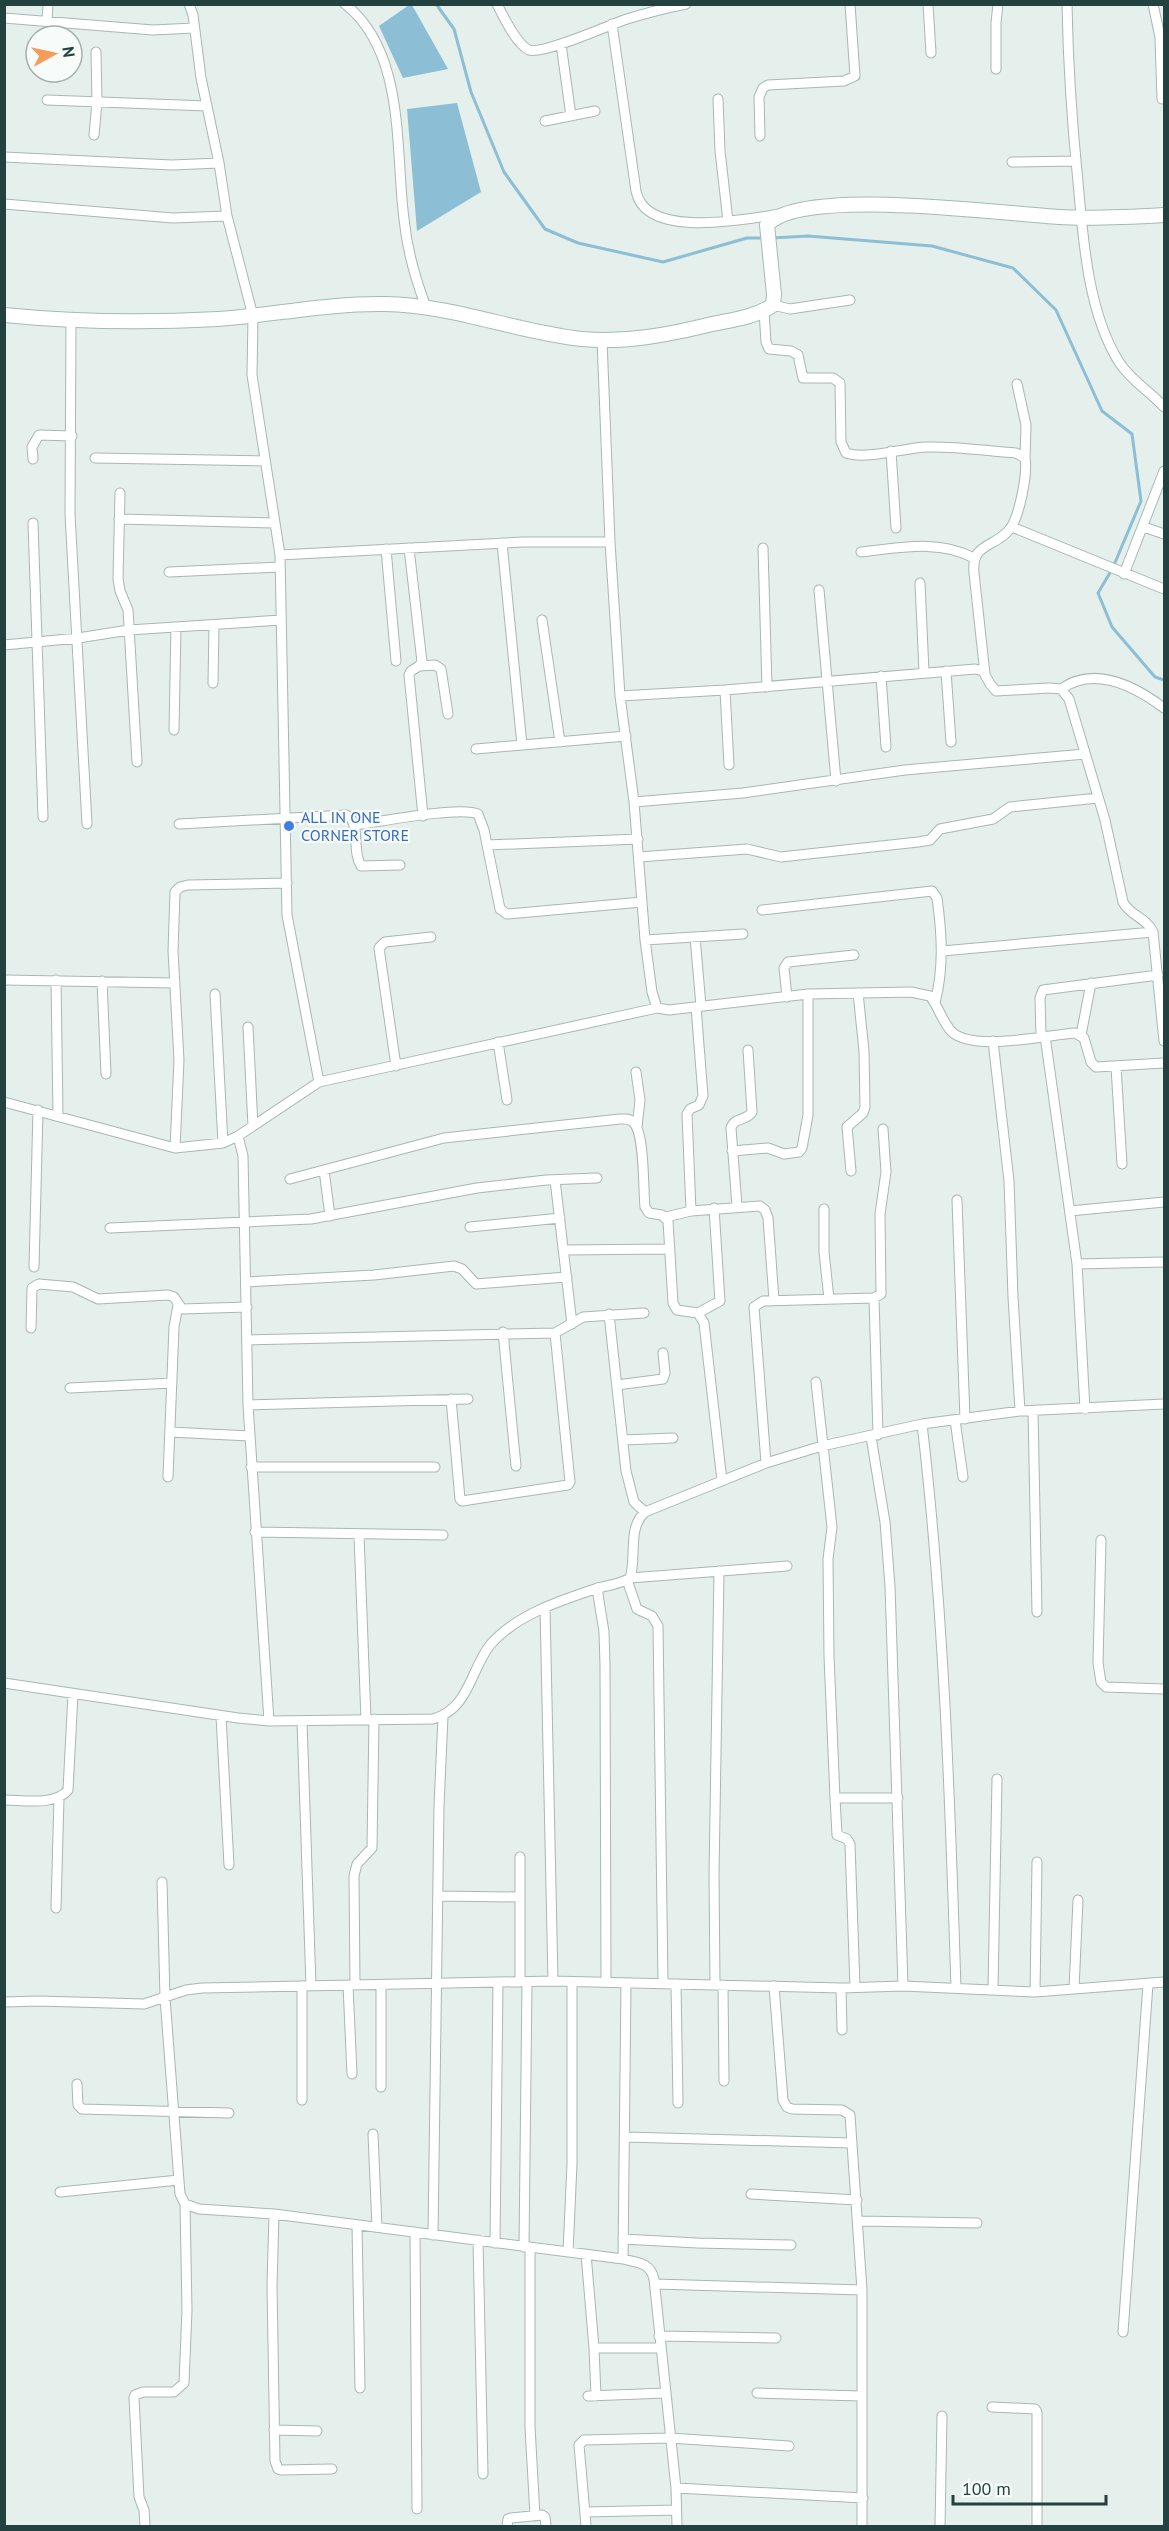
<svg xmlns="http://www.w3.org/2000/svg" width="1169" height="2531" font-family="'PT Sans',sans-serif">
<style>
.water{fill:#8cbed5}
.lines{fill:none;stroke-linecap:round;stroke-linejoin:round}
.stream{stroke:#8cbed5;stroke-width:3}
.street-casing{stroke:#a7b8b5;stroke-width:11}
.secondary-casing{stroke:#a3bbb7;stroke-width:16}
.street{stroke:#fff;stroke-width:9}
.secondary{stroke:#fff;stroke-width:14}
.shop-dot{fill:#3f7fe0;stroke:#f7fbf9;stroke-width:2}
.labels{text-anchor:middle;stroke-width:4.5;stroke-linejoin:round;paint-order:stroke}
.shop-label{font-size:16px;fill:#366cbe;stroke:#f7fbf9;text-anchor:start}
</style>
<rect width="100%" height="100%" fill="#e5efec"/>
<path class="water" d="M409,5h3l36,64 -45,9 -24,-52z
M457,103l24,89 -64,39 -10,-122z"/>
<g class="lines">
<path class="stream" d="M436,4l18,25 17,63 33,80 41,57 33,14 85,19 84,-24h19
M772,238l36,-2 124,10 81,22 43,42 46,101 30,23 9,67 -27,64
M1111,571l-13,22 14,34 43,50 9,3"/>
<g class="street-casing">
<path id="street" d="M189,4l4,11 8,63 18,85 8,53 26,100 -1,59 28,180 7,360 32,167 -81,54
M345,4c61,48 50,146 59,215 3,31 11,59 22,88
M497,4c6,12 20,41 32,46 14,5 80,-25 98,-31 19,-6 39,-11 59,-15
M928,4l3,49
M1067,4c1,60 5,119 11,178 5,57 10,131 41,180 12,19 31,29 45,45
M1153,4l7,33 2,62
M4,18l149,12 41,-2
M47,22l1,-18
M612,24l24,167c9,49 110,28 144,23
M561,44l10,72
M996,69v-46l2,-19
M718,99l2,52 8,70
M47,100l160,6
M545,121l50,-10
M94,135l3,-33 -1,-50
M760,136l-1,-39 4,-9 5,-3 76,-4 11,-5 -5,-72
M4,157l168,8 47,-2
M1012,162l64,-1
M4,204l169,14 54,-2
M773,305l17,4 60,-9
M764,311l2,31 3,7 22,2 7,4 5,23h30l7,5 1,59 5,11c20,7 58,-5 80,-6 30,-1 60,4 90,6l9,5c3,15 -6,61 -16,72 -15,18 -38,13 -35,43l11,101
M71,322l-1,192 17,310
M602,340l8,202 10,154 14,106 11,138 7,52 5,16 12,2 139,-16 103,-2 19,4c9,11 12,26 22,36 22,20 95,3 123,1l9,5 7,24 5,5 68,-4
M1017,384l9,41 -1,33
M891,451l5,77
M95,458l170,3
M33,459l-1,-12 7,-12 33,1
M120,493l-2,86 2,12 8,19 9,152
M119,519l155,4
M33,523l10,294
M1012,527l152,62
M1144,527l20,7
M502,543l20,202
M409,548l13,114 -3,4 -8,5 -2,4 14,141
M763,548l4,139
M386,549l10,112
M861,552c37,-4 79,-13 113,6
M280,555l243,-13h87
M169,572l111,-5
M1124,574l40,-103
M920,583l4,89
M819,590l17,191
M542,620l18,122
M4,645l74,-7 51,-8 152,-10
M419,666l16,-1 6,4 7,45
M946,671l5,71
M881,676l5,71
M213,683l1,-58
M1061,689c34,-24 75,-2 103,19
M725,690l4,75
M620,696l105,-6 250,-21 8,2 7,13 6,7 53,-3 12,1 8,10 36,121 18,82c7,14 23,15 30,30l11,109
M174,730l2,-103
M476,749l150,-13
M634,802l109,-9 162,-23 180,-16
M179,824l167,-9 4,2c10,14 2,34 11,49l39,-1
M355,825c24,-3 104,-19 123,-11l6,16 16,79 7,5 135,-12
M488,845l150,-6
M639,857l108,-8 34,8 137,-15 12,-2 10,-11 53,-10 17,-12 88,-9
M762,910l170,-19 5,7c5,36 7,69 -2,105
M695,937l6,69
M645,940l98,-6
M942,951l211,-19
M4,980l171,3
M56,980l2,135
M102,981l4,93
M215,994l8,149
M787,997l-3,-29 4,-6 66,-7
M248,1027l5,99
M1081,1035l10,-52
M1041,1036l-1,-38 3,-8 115,-15
M1045,1036l32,228 8,145
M993,1041l16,140 4,116 7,114
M498,1042l9,58
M396,1066l-17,-118 6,-6 46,-5
M1116,1067l6,97
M636,1072l4,28 -3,27
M319,1082l338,-74
M4,1102l171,46 48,-5 15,-7 5,20 5,249 21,316
M175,1148l4,-88 -6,-109 2,-59 5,-5 8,-2 99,-2
M732,1151l36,-3 16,6 15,-2 3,-4 6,-33v-121
M324,1170l6,46
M851,1171l-4,-44 16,-14 2,-6 -1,-56 -6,-58
M290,1179l154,-41 176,-19c5,0 9,-1 13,3 12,10 10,68 12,85l4,6 13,2 6,6 5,82 4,7 21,3 6,10 18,158
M555,1180l17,144
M957,1200l8,219
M737,1206l-6,-78c3,-11 16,-7 21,-16l-4,-62
M824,1209v43l5,47
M691,1211l-4,-97 3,-5 9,-4 4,-9 -7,-89
M1070,1211l94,-9
M666,1217l25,-6 69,-5 5,4 3,8 6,82
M470,1227l90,-9
M110,1228l201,-9 166,-31 69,-8 51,-2
M563,1250l107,-1
M1077,1264l87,-2
M34,1267l4,-157
M246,1282l128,-7 80,-9 8,3 14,15 91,-7
M874,1298l4,137
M698,1313l22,-12 -6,-93
M609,1314l17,157 8,31 11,10
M31,1328l1,-40 7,-4 34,3 25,12 70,-4 6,2 8,12 65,-2
M503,1332l13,134
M248,1340l307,-7
M816,1382l16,145 -4,32 1,97 6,142h63
M617,1385l46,-6 2,-6 -2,-20
M70,1388l102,-5
M451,1399l9,100 2,2 106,-16 2,-3 -15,-149 28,-16 61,-4
M248,1405l220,-6
M1033,1411l4,201
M955,1420l8,57
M922,1424c22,188 28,376 34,564
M170,1432l79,4
M871,1437l14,85 5,64 13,400
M623,1440l50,-2
M766,1463l-12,-156 9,-6 111,-3 7,-4 -1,-80 6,-42 -3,-43
M251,1467h184
M168,1477l6,-150 4,-22
M255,1532l188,3
M359,1535l7,185
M1101,1540l-3,123 3,19 5,5 58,2
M630,1578l157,-12
M627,1580l10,29 15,7 6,10 5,357
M597,1588l7,44 1,33 1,317
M545,1608l8,373
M4,1683l234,35 31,3 164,-2c36,-10 37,-48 57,-74 26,-30 69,-44 105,-56 12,-4 24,-4 35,-11 7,-21 -3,-50 15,-66l121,-49 56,-17 100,-22 98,-13 144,-7
M221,1716l8,149
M302,1721l9,265
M835,1798l2,37 10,4 3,5 5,143
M4,1800c20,0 51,6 64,-10l5,-96
M162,1882l3,116 15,196 5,10 14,5 75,5 349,45
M438,1896l82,1
M56,1908l3,-110
M520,1982v-125
M626,1983l-3,276c15,4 27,3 31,20l22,209 1,38
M676,1984l2,119
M348,1985l4,89
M355,1985l-1,-109 3,-12 15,-16 2,-129
M381,1985v102
M715,1985l-1,-110 5,-304
M723,1985l1,96
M302,1986v114
M774,1986l9,114 4,7 5,2 50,1 8,5 12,175v236
M841,1988l1,42
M993,1989l4,-210
M1074,1989l4,-89
M1035,1992l2,-130
M4,2002l35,-1 105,3 42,-14 16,-2 351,-7 288,7 62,-2 132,6 129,-10
M77,2084l1,21 4,4 147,4
M373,2134l4,93
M626,2137l226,6
M60,2192l119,-12
M751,2194l106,6
M274,2214l-2,72 3,175 3,8 3,1 51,-1
M859,2221l118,2
M357,2225l3,163
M415,2232l2,277
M433,2235l6,-429 4,-90
M623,2239l74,4 94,2
M478,2240l5,234
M495,2243l3,-261
M524,2247l3,-265
M530,2247v180l5,89
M568,2252l4,-88v-182
M586,2254l8,94h67
M655,2284l207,6
M1123,2332l25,-348
M659,2336l117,2
M594,2348l2,48
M757,2393l104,3
M588,2396l77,-3
M992,2407l43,2 2,3v114
M274,2430l43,1
M676,2488l187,10
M585,2512l91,-2
M145,2526l-1,-16 -5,-13 -5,-99 1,-3 8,-3h31l10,-9 3,-73 -2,-106
M507,2526l1,-7 3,-1 31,-3 3,2 1,9
M586,2526l-7,-81 5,-5 86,-2 119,8
M940,2526l2,-110"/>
</g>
<g class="secondary-casing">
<path id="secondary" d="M4,315c71,7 143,8 214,4 55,-4 112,-16 167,-15 68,1 131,28 197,35 43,4 85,-4 126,-14 22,-5 46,-7 65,-20l1,-11 -7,-69c33,-39 238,-11 292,-8 35,2 71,0 105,-2"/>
</g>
<use href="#street" class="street"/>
<use href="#secondary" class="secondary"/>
</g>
<circle class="shop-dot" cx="289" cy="826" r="6"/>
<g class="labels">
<g class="shop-label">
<text x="301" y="823">ALL IN ONE<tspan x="301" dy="18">CORNER STORE</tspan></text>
</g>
</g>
<rect width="1169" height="2531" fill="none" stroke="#23423f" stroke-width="12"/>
<g transform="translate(54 54) rotate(82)"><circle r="28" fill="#f7fbf9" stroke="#a2b1af" stroke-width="1.5"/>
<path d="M0-4.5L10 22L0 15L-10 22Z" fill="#f79b5b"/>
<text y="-9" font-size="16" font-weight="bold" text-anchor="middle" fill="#23423f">N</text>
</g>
<path d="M953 2495v9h153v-9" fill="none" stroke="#23423f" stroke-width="3"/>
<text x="962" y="2495" font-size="18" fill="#23423f" stroke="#f7fbf9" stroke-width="4.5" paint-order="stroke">100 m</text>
</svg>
